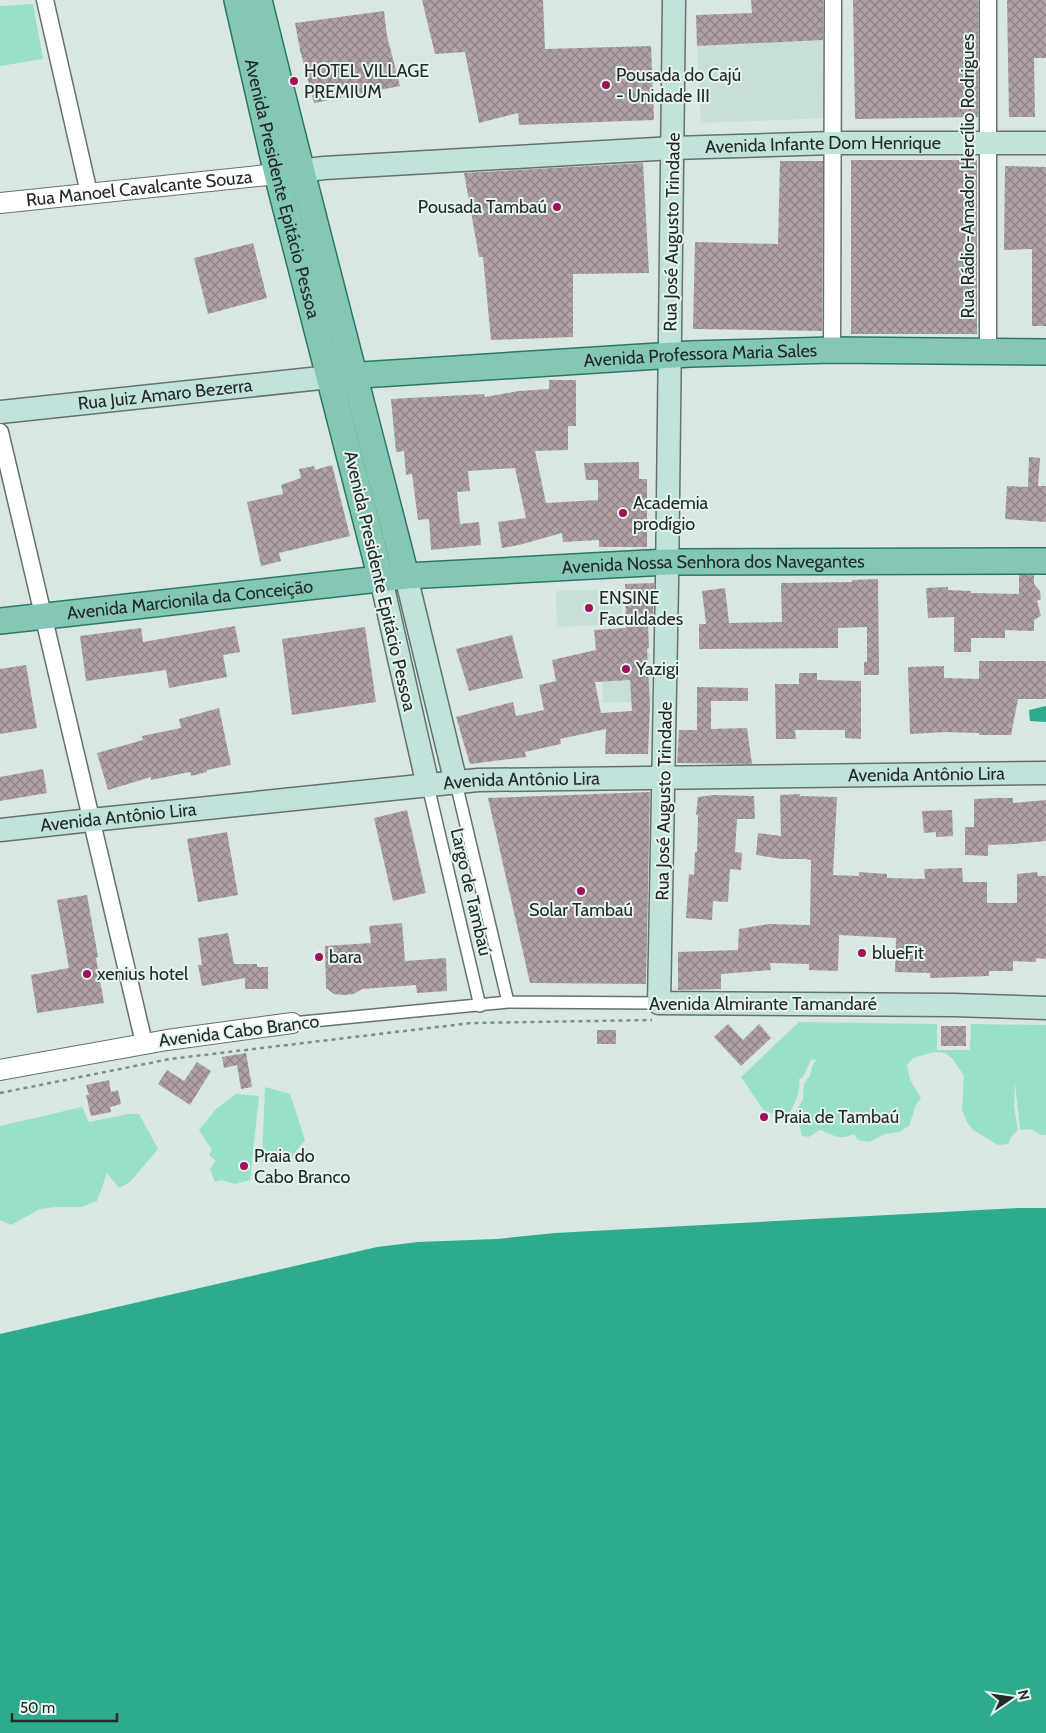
<svg xmlns="http://www.w3.org/2000/svg" width="1046" height="1733" font-family="Cabin,sans-serif">
<style>
.built{fill:#c7dfd6}
.grass{fill:#98e0c9}
.water{fill:#2eaa8c}
.building{fill:url(#building-cross-hatch);fill-rule:evenodd}
.lines{fill:none;stroke-linecap:round;stroke-linejoin:round}
.pedestrian-casing{stroke:#65726d;stroke-width:14}
.minor-casing{stroke:#65726d;stroke-width:19}
.tertiary-casing{stroke:#65726d;stroke-width:22}
.secondary-casing{stroke:#65726d;stroke-width:25}
.primary-casing{stroke:#2d7865;stroke-width:28}
.path{stroke:#818c88;stroke-width:2.5;stroke-dasharray:4 4;stroke-linecap:butt}
.pedestrian{stroke:#fff;stroke-width:11}
.minor{stroke:#fff;stroke-width:16}
.tertiary{stroke:#fff;stroke-width:20}
.secondary{stroke:#c2e3db;stroke-width:22}
.primary{stroke:#84c7b6;stroke-width:25}
.poi-dot{fill:#a01159;stroke:#e5f4ee;stroke-width:2}
.labels{text-anchor:middle;stroke-width:4;stroke-linejoin:round;paint-order:stroke}
.poi-label{font-size:18px;fill:#242a28;stroke:#e5f4ee;text-anchor:start}
.street-label{font-size:18px;fill:#242a28;stroke:#e5f4ee}
</style>
<defs>
<pattern id="building-cross-hatch" width="8" height="8" patternUnits="userSpaceOnUse" patternTransform="scale(1.25)"><rect width="8" height="8" fill="#afa1a5"/><path d="M0 0l8 8M0 8l8-8" fill="none" stroke="#8e8386"/></pattern>
</defs>
<rect width="100%" height="100%" fill="#d8e7e1"/>
<path class="built" d="M826,40l4,78 -129,5 -4,-77z
M621,589l2,35 -66,3 -1,-36z
M650,653l2,48 -49,2 -2,-48z"/>
<path class="grass" d="M33,4l10,55 -43,7v-60z
M799,1022l138,2v26h33l1,-26 75,1v110h-4l-11,-6 -11,1 -5,-47 -1,24 4,23 -7,7 -3,7 -10,1 -25,-15 -6,-8 -5,-12 2,-34 -11,-17 -8,-6 -11,-1 -21,6 -6,7 3,15 11,18 -5,7 -7,21 -10,6 -14,2 -16,8 -11,-2 -4,-6c-18,7 -18,1 -34,-4l-11,7 -7,-1 -3,-13 6,-6v-2l-10,6 -3,-3 11,-19 1,-16 6,-7 2,-9 2,-5 4,-3 -7,1 -8,17 -4,2c3,12 -6,27 -11,38l-24,-6 -23,-34z
M265,1087l25,7 15,46 -15,19 -28,3z
M236,1094l23,2 -9,84 -15,4 -14,-4 -6,2 -5,-13 6,-8 -7,-6 3,-5 -13,-20 17,-21z
M82,1107l7,15 39,-8h11l19,35 -28,33 -11,6 -12,-15 -10,28 -15,6h-26l-16,2 -29,16 -11,-5v-94z"/>
<path class="water" d="M1046,706v16l-16,-1 -1,-11z
M1019,1208h27v525h-1046v-399l377,-87 41,-5 79,-3 58,-6z"/>
<path class="building" d="M422,0h121l2,49 106,-3 3,74 -135,5 -1,-12 -39,10 -14,-71 -30,2z
M751,0h72v40l-126,6 -1,-31 56,-2z
M853,0h125v117l-123,2z
M1007,0h39v58h-12l1,59h-26z
M384,11l3,25 13,50 -86,17 -14,-53 -5,-27z
M851,160h126v174h-126z
M780,161h43l-1,170 -129,-2 2,-87 83,2z
M643,163l6,110 -76,1v63l-82,3 -8,-83h-4l-15,-84z
M1005,166l41,1v159h-14v-77l-28,1z
M253,243l14,55 -59,16 -14,-56z
M549,380h27v46h-8v24l-33,1 11,52 52,-3v-20h-12l-2,-17 55,-1v17h8v68h-48v-7l-36,2 -1,-9 -43,12 -17,3 -4,-26 28,-4 -11,-50 -47,3 2,20 -13,1 3,32 19,-2 2,23 -50,5 -2,-31 -11,1 -6,-46 -6,1 -2,-24 -8,1 -5,-53 93,-5 1,3 34,-6 30,-2z
M1029,457l11,1 -2,28h8v36l-41,-3 2,-33 21,1z
M332,465l18,71 -71,17 2,8 -20,5 -14,-64 36,-8 -2,-9 20,-7 -2,-9 15,-3 1,4z
M1019,575h15v9l6,7 1,8 -4,2 4,15 -7,4v11l-29,-1v8h-34v14h-17v-35l-26,1 -2,-30 22,-1v3l23,1v2l48,1z
M878,579l1,96h-15v-13h3v-35l-29,1v20l-139,1v-25h7l-4,-33 23,-3 4,35 53,-1 -1,-39 71,-1v-2z
M654,583l-1,41h-5l1,24 -2,1 3,57 -2,48h-43l1,-25 -46,10 1,5 -36,8 1,5 -56,7 -14,-47 57,-15 3,14 28,-6 -5,-25 17,-4 -4,-21 44,-10 -2,-20 32,-2 -1,-44zM630,680l2,31 -31,2 -6,-31z
M235,626l5,26 -17,3 4,22 -58,11 -3,-18 -80,11 -6,-45 61,-8 2,14z
M365,627l11,75 -84,13 -10,-76z
M512,635l11,43 -54,13 -13,-42z
M979,661h67v38h-28l-7,36h-32v-2l-34,-1 -35,2 -2,-67 36,-1v12l35,1z
M26,665l11,63 -37,6v-65z
M799,673h18v7l44,1v58l-16,-1v-8h-50l1,9h-20l-1,-55h24z
M697,687l51,1v13h-37v28l36,-1 5,36 -75,-1 2,-33h18z
M219,708l12,57 -24,5v2l-16,4 -1,-4 -39,8v-3l-43,13 -11,-37 46,-13 -1,-4 39,-8 -2,-9z
M43,769l4,24 -47,8v-24z
M650,792l-4,192 -116,-1 -42,-185z
M800,794v2l37,1 -4,78 26,1v-4l28,2v4l38,1 -1,-10 38,-1 1,14h24v21h30v-29l20,-2 1,4h8v83l-10,-1v4l-23,-1v10h-24v5l-59,2v-5l-35,-1 1,-34 -57,-3 -1,36 -29,-1v-6l-39,-1 1,7 -50,4v15l-43,1v-38l60,-2 1,-21 30,-5 41,1 1,-65 -6,-1h-23l-26,-4 2,-22 23,3 -1,-41z
M713,795l41,1 1,23h-18l-2,33 7,1 -1,17 -11,-1 -2,33 -15,-1 -1,19 -26,-2 3,-44 5,1 1,-23h2l1,-37h-2l2,-18z
M997,798h16v5l33,-3v41l-32,3 -26,1v11l-23,-1v-28h9v-28z
M407,810l19,83 -33,8 -19,-83z
M952,810l1,26 -17,1v-5l-12,1 -2,-22z
M227,832l11,63 -40,7 -11,-63z
M87,895l11,62 -2,1 8,45 -67,10 -6,-38 38,-7 -12,-68z
M402,923l3,38 41,-3 1,33 -30,2 -1,-8 -54,4 -8,5 -10,1 -10,-1 -8,-6 -1,-42 46,-3 -2,-17z
M228,933l6,31h23v3h11v22h-23v-11l-43,8 -4,-21h4l-4,-27z
M728,1024l15,16 16,-16 12,14 -30,28 -27,-29z
M941,1026h25v20h-25z
M597,1030h19v14h-19z
M246,1053l6,34 -11,2 -4,-24 -13,3 -2,-11z
M197,1062l14,9 -21,34 -32,-21 9,-14 17,11z
M109,1080l2,12 7,-2 3,14 -11,3 1,5 -20,4 -5,-21h3l-3,-10z"/>
<g class="lines">
<g class="pedestrian-casing">
<path id="pedestrian" d="M456,783l52,219
M428,786l52,220
M292,1023l216,-21 151,1"/>
</g>
<g class="minor-casing">
<path id="minor" d="M45,0l44,193
M832,350l1,-350
M988,352v-352
M0,432l144,611"/>
</g>
<g class="tertiary-casing">
<g id="tertiary">
<path id="s1" d="M0,203l277,-29"/>
<path d="M0,1070l167,-30 125,-17"/>
</g>
</g>
<g class="secondary-casing">
<g id="secondary">
<path d="M674,0l-7,583 -8,420 295,2 92,3"/>
<path id="s2" d="M283,173l41,-5 349,-20 160,-5h213"/>
<path id="s3" d="M0,412l330,-35"/>
<path d="M406,576l50,207"/>
<path d="M381,579l47,207"/>
<path id="s4" d="M0,830l91,-10 387,-40 568,-7"/>
</g>
</g>
<g class="primary-casing">
<g id="primary">
<path id="s5" d="M237,0l40,174 104,405"/>
<path d="M259,0c47,193 98,384 147,576"/>
<path id="s6" d="M330,377l360,-23 142,-4 214,2"/>
<path id="s7" d="M0,621l406,-45 261,-14 379,-1"/>
</g>
</g>
<path class="path" d="M0,1093l170,-34 301,-36 181,-3"/>
<use href="#pedestrian" class="pedestrian"/>
<use href="#minor" class="minor"/>
<use href="#tertiary" class="tertiary"/>
<use href="#secondary" class="secondary"/>
<use href="#primary" class="primary"/>
</g>
<g class="poi-dot">
<circle cx="294" cy="81" r="5"/>
<circle cx="606" cy="85" r="5"/>
<circle cx="557" cy="207" r="5"/>
<circle cx="623" cy="513" r="5"/>
<circle cx="589" cy="608" r="5"/>
<circle cx="626" cy="669" r="5"/>
<circle cx="581" cy="891" r="5"/>
<circle cx="862" cy="953" r="5"/>
<circle cx="319" cy="957" r="5"/>
<circle cx="87" cy="974" r="5"/>
<circle cx="764" cy="1117" r="5"/>
<circle cx="244" cy="1166" r="5"/>
</g>
<g class="labels">
<g class="poi-label">
<text x="304" y="77">HOTEL VILLAGE<tspan x="304" dy="21">PREMIUM</tspan></text>
<text x="616" y="81">Pousada do Cajú<tspan x="616" dy="21">- Unidade III</tspan></text>
<text x="547" y="213" text-anchor="end">Pousada Tambaú</text>
<text x="633" y="509">Academia<tspan x="633" dy="21">prodígio</tspan></text>
<text x="599" y="604">ENSINE<tspan x="599" dy="21">Faculdades</tspan></text>
<text x="636" y="675">Yazigi</text>
<text x="581" y="916" text-anchor="middle">Solar Tambaú</text>
<text x="872" y="959">blueFit</text>
<text x="329" y="963">bara</text>
<text x="97" y="980">xenius hotel</text>
<text x="774" y="1123">Praia de Tambaú</text>
<text x="254" y="1162">Praia do<tspan x="254" dy="21">Cabo Branco</tspan></text>
</g>
<g class="street-label">
<text dy="6" stroke="none"><textPath href="#s2" startOffset="541">Avenida Infante Dom Henrique</textPath></text>
<text transform="translate(968 176) rotate(-90)" y="6">Rua Rádio-Amador Hercílio Rodrigues</text>
<text dy="6" stroke="none"><textPath href="#s1" startOffset="140">Rua Manoel Cavalcante Souza</textPath></text>
<text dy="6" stroke="none"><textPath href="#s5" startOffset="194">Avenida Presidente Epitácio Pessoa</textPath></text>
<text transform="translate(672 232) rotate(-89)" y="6">Rua José Augusto Trindade</text>
<text dy="6" stroke="none"><textPath href="#s6" startOffset="371">Avenida Professora Maria Sales</textPath></text>
<text dy="6" stroke="none"><textPath href="#s3" startOffset="166">Rua Juiz Amaro Bezerra</textPath></text>
<text dy="6" stroke="none"><textPath href="#s7" startOffset="716">Avenida Nossa Senhora dos Navegantes</textPath></text>
<text transform="translate(380 581) rotate(77)" y="6">Avenida Presidente Epitácio Pessoa</text>
<text dy="6" stroke="none"><textPath href="#s7" startOffset="191">Avenida Marcionila da Conceição</textPath></text>
<text dy="6" stroke="none"><textPath href="#s4" startOffset="929">Avenida Antônio Lira</textPath></text>
<text dy="6" stroke="none"><textPath href="#s4" startOffset="524">Avenida Antônio Lira</textPath></text>
<text transform="translate(664 801) rotate(-89)" y="6">Rua José Augusto Trindade</text>
<text dy="6" stroke="none"><textPath href="#s4" startOffset="119">Avenida Antônio Lira</textPath></text>
<text transform="translate(471 892) rotate(77)" y="6">Largo de Tambaú</text>
<text x="763" y="1010">Avenida Almirante Tamandaré</text>
<text transform="translate(239 1031) rotate(-7)" y="6">Avenida Cabo Branco</text>
</g>
</g>
<g transform="translate(1011 1698) rotate(77)" stroke="#e5f4ee" stroke-width="4" paint-order="stroke">
<path d="M0-4L9 19L0 12L-9 19Z" fill="#242a28"/>
<text y="-8" font-size="14" font-weight="bold" text-anchor="middle" fill="#242a28">N</text>
</g>
<path d="M12 1713v8h105v-8" fill="none" stroke="#242a28" stroke-width="2.5"/>
<text x="20" y="1713" font-size="15" fill="#242a28" stroke="#e5f4ee" stroke-width="4" paint-order="stroke">50 m</text>
</svg>
